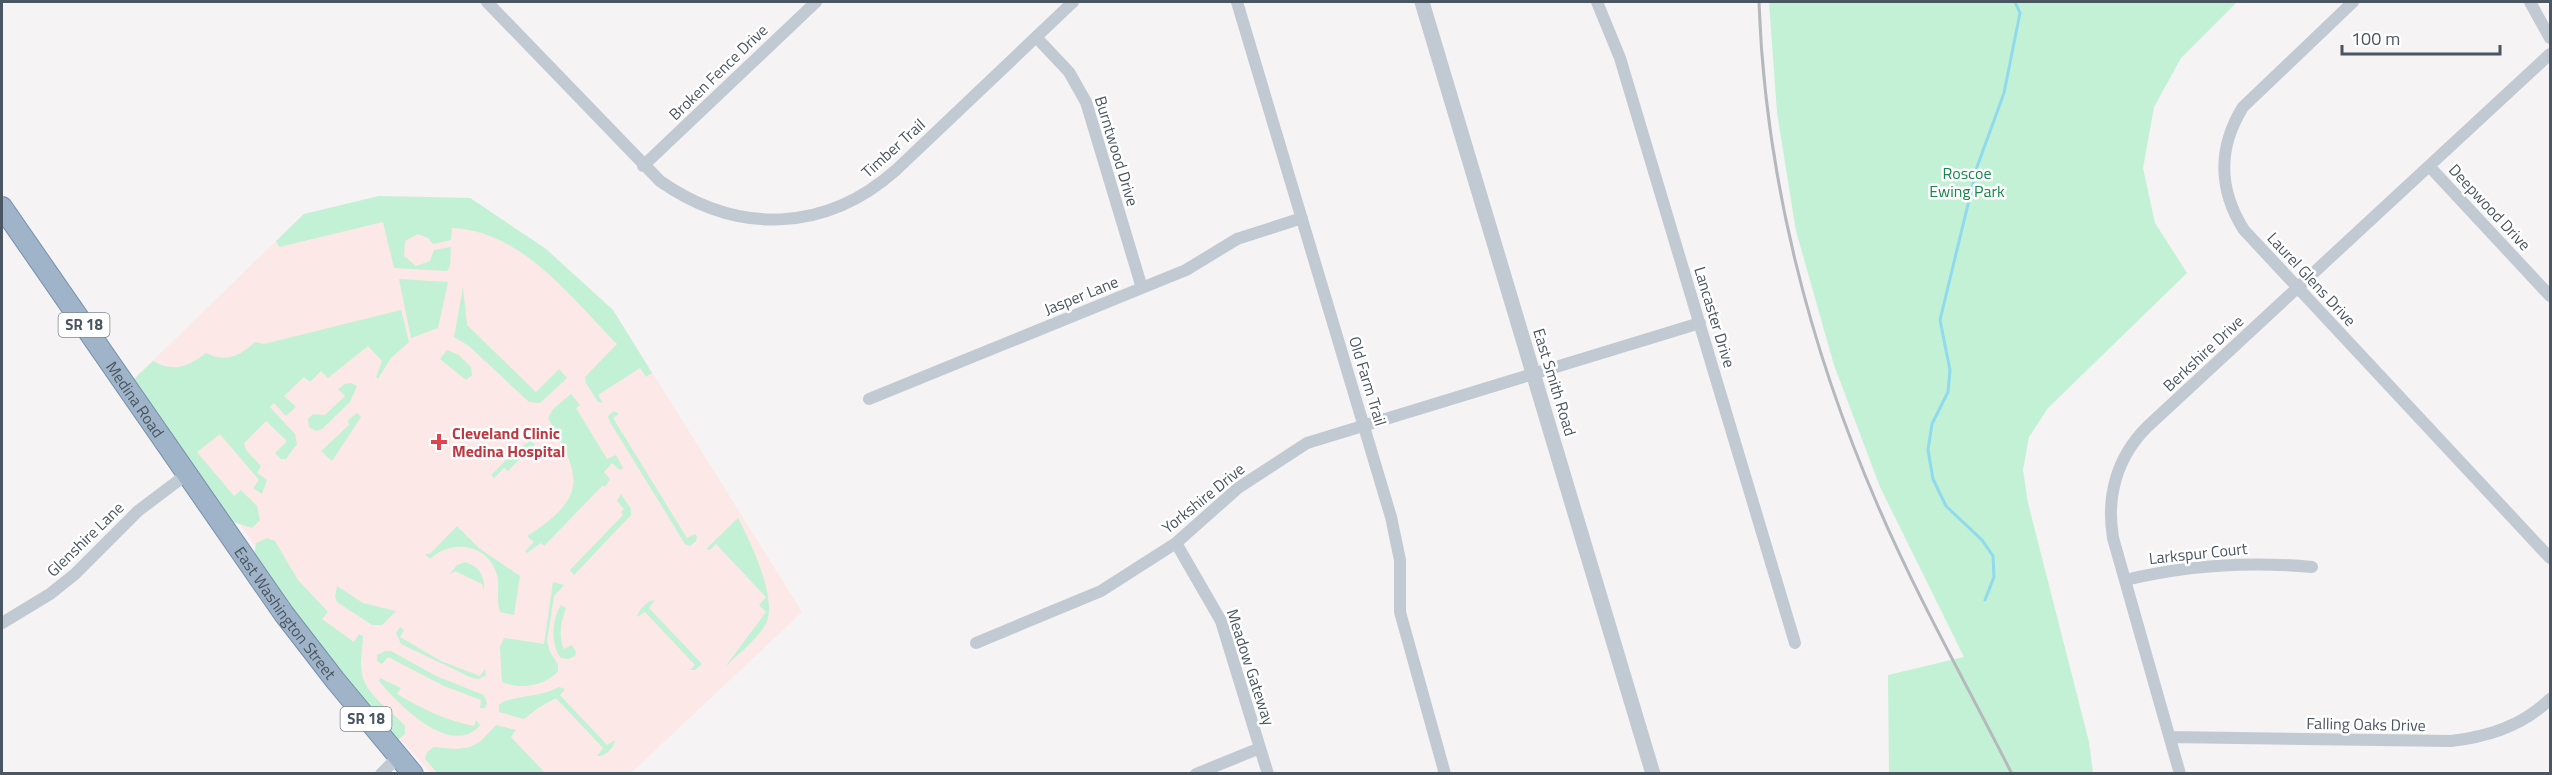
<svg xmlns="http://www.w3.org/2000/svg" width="2552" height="775" font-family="'Titillium Web',sans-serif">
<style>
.medical{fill:#fce8e6}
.green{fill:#c3f1d5}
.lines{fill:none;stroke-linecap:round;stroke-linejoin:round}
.stream{stroke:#90daee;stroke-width:3}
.trunk-casing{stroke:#7690ad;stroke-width:22}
.minor{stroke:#c1cad2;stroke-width:12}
.tertiary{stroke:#c1cad2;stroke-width:15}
.trunk{stroke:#9fb4c9;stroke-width:20}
.rail{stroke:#b5b8bd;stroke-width:3}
.health-dot{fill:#e0444e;stroke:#fff;stroke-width:2}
.labels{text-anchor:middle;stroke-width:5;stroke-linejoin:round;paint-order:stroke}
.shield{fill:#fff;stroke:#808990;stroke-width:1.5}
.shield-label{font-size:15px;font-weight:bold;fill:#4a5661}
.street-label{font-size:16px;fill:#4a5661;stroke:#fff}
.park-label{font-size:16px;fill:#17864f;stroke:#fff}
.health-label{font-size:16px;font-weight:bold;fill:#be3a42;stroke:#fff;text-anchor:start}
</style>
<rect width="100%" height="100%" fill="#f5f3f3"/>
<path class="medical" d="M379,196l91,2 76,51 67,61 189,302 -171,161h-200l-57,-63 -108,-148 -128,-187 166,-161z"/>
<path class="green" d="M1769,2h468l-56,56 -27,49 -11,61 12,55 32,50 -139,135 -19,29 -6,33 5,33 61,239 4,31h-204l-1,-98 76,-18 -84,-170 -46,-122 -38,-134 -19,-118z
M379,196l91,2 76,51 67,61 39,63 -6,4 -6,-9 -42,27 5,8 -5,-1 -12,-19 -1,-6 32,-33c-46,-46 -94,-113 -165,-116l-1,12 -18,4 -5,-6 -10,-4 -13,7 -1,15 12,10 14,-5 4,-11 17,-3 -1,19 -3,5 -53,-3 -11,-46 -104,25 -3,-6 28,-27z
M399,279l49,3 -10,46 -27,10z
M463,287l4,38 69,67 23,-23 8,9 -27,25 -11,-1 -60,-56 -15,-9z
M401,310l8,32 -18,16 -13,21 -2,-2 6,-16 -14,-15 -40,32 -7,-7 -11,11 -6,-5 -20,19 12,11 -10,9 -12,-13 -4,4 25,27 2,10 -11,15h-5l-6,-6 12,-12 -21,-20 -22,22 2,7 15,16 -4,7 10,7 -5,14 -9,-6 6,-8 -39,-46 -23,18 37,44 7,-6 16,16 3,14 -8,8 -22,-7 -96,-142 19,-18c20,12 36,5 53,-8 20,10 34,3 49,-11l9,2z
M447,350l12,5 12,12 1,8 -6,5 -26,-21z
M351,383l6,3 -7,16 -28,27 -6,2 -7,-4 -1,-8 5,-5 12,1 20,-19 -7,-7 7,-5z
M571,394l9,11 -4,3 31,51 9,-4 7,13 -3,2 -8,-7 -8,9 6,7 -5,8 -2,-2 -59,61 -3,-3 -14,10 -2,-2 9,-9 -7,-6c61,-39 55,-59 21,-118l5,-9z
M614,411l5,3 -6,4 74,120 8,-4 2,2 -1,5 -6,5 -5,-2 -75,-122 -2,-6z
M357,413l4,4 -29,44 -11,-10 28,-26 -1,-5z
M530,441l5,3 -27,27 -4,-3 -10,10 -3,-3 24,-24z
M621,494l10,15v6l-57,60 -4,-5 53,-55 -2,-3 3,-3 -7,-8z
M738,518c12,23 43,86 26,109 -10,15 -27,28 -39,40l41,-55 -7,-7 7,-8 -50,-53 -6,6 -4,-1z
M457,526l22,22 41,28 -6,39 -14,-3c-4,-12 0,-25 -3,-37 -8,-31 -46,-37 -67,-16l-5,-5h5z
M267,538l8,3 23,39 30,32 -6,7 32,23 5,-8 4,2c0,8 -2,18 -2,27 -1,31 27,43 44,63v8l-8,7 -61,-69 -82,-116 2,-13z
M465,562c14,4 20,14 19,28l-2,-6 -27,-13 -6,4 8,-10z
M553,582l11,3 -10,11 -7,45 3,11 8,12v7c-12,15 -39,19 -56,11l-2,-35 4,-9 40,6z
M337,586l26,17 33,8 -14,14h-10l-35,-23 -2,-5z
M655,600l-6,8 53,56 -7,6h-5l5,-5 -50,-53 -8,5c2,-7 10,-17 18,-17z
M561,605l5,3c-5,14 -8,27 -2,41l8,-4 4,7 -1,4 -7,3 -7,-1c-11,-14 -9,-39 0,-53z
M400,627l4,3 -4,7 41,24 39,15 5,-7 1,6 -7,4 -7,-1 -71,-34 -5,-11z
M391,651l45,25 48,19 3,8 -2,5h-5l1,-8 -37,-14 -56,-29 -6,7 -5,-3v-6l8,-4z
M380,678l21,10 -4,6c24,14 49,27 77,32l2,-6 4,5c-29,34 -82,-21 -101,-44z
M559,687l6,2 -5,6 47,50 8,-5c-1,8 -10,17 -18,16l6,-8 -47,-50 -18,10 -14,11 -25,-7v-7c10,-10 42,-7 60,-18z
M496,725l20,5 -5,7 34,36h-108l-12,-14 2,-7 7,-5 22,2 14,-2 11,-6z"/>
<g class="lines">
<path class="stream" d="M1985,600l9,-23 -1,-21 -11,-16 -36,-34 -13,-27 -5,-29 4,-26 16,-32 2,-22 -10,-50 37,-153 27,-74 16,-80 -5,-11"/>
<g class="trunk-casing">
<g id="trunk">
<path id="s1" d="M2,207l282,407 51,66 78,94"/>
</g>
</g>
<path class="minor" d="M487,2l173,179c77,54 165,52 236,-11l177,-168
M1237,2l154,515 9,43v52l45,162
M1597,2l23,56 175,585
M2353,2l-110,105c-25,40 -25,82 1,123l306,328
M2530,2l20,36
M1036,37l33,35 17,30 56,186
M643,166l173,-164
M2429,166l121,130
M869,399l317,-129 51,-31 65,-21
M1176,543l45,78 47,153
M2125,580c62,-15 123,-19 187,-13
M2,623l48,-29 25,-20 63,-63 49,-37
M976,643l125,-52 75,-48 62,-55 69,-45 393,-120
M2170,737l281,4c37,-4 72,-15 99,-42
M381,774l17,-17
M1196,774l64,-26
M2180,774l-67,-236c-7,-42 4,-81 34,-111l403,-373"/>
<path class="tertiary" d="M1422,2l231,772"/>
<use href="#trunk" class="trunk"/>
<path class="rail" d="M1759,2c6,173 50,345 119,504 39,91 89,179 134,268"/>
</g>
<path class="health-dot" d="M436 433h6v6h6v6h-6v6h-6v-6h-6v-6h6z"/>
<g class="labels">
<g class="shield">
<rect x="58.5" y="313" width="51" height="24" rx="4.5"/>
<rect x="340.5" y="707" width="51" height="24" rx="4.5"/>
</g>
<g class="shield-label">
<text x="84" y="330">SR 18</text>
<text x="366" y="724">SR 18</text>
</g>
<g class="street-label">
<text transform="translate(718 72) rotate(-44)" y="6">Broken Fence Drive</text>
<text transform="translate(893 148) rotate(-42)" y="6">Timber Trail</text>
<text transform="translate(1117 151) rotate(73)" y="6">Burntwood Drive</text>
<text transform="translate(2490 207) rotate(47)" y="6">Deepwood Drive</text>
<text transform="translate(2312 279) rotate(47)" y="6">Laurel Glens Drive</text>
<text transform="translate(1081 295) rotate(-22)" y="6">Jasper Lane</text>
<text transform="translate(1715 317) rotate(73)" y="6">Lancaster Drive</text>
<text transform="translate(2203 353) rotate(-43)" y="6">Berkshire Drive</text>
<text transform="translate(1368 381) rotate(73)" y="6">Old Farm Trail</text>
<text transform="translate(1555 382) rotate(73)" y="6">East Smith Road</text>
<text dy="6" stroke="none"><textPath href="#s1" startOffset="234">Medina Road</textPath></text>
<text transform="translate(1203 498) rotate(-39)" y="6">Yorkshire Drive</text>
<text transform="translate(85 539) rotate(-44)" y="6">Glenshire Lane</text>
<text transform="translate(2198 553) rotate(-6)" y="6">Larkspur Court</text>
<text dy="6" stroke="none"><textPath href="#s1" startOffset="495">East Washington Street</textPath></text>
<text transform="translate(1251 667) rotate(72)" y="6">Meadow Gateway</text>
<text transform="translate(2366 724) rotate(1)" y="6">Falling Oaks Drive</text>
</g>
<g class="park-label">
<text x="1967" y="179">Roscoe<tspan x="1967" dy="18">Ewing Park</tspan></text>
</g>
<g class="health-label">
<text x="452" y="439">Cleveland Clinic<tspan x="452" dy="18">Medina Hospital</tspan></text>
</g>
</g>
<rect width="2552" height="775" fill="none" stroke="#4a5661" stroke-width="6"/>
<path d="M2342 45v9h158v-9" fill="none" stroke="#4a5661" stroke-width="3"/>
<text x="2351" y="45" font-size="18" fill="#4a5661" stroke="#ffffff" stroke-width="4.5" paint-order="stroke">100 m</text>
</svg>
